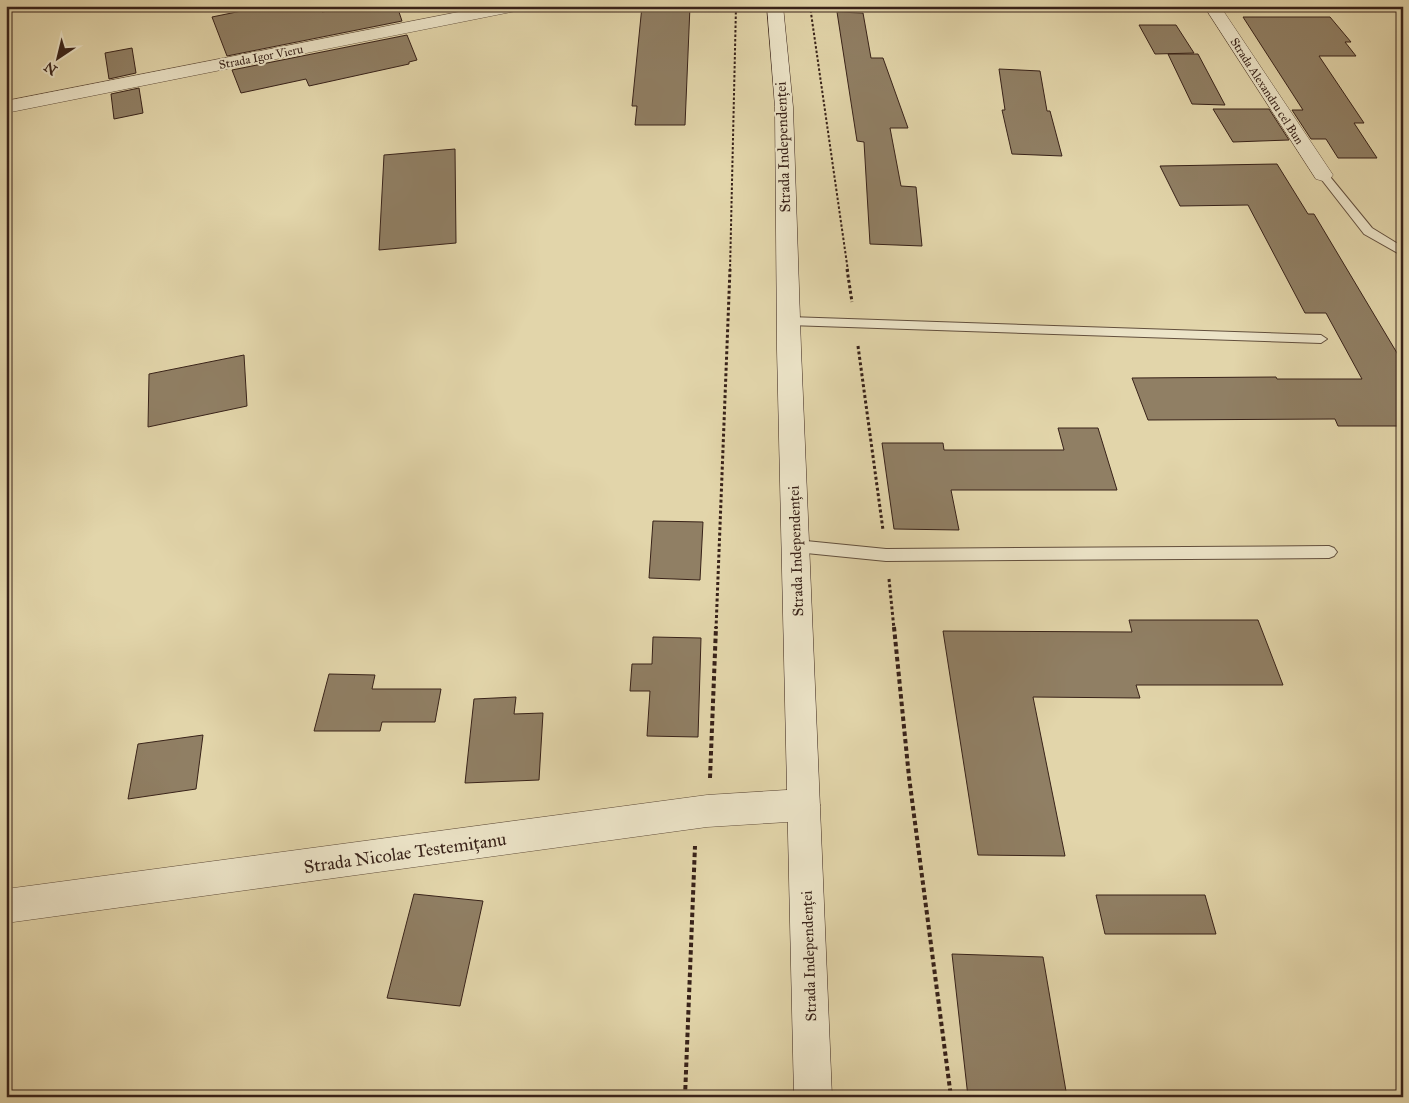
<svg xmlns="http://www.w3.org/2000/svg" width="1409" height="1103" font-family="'IM FELL Great Primer',serif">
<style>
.building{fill:#907f64;stroke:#382219}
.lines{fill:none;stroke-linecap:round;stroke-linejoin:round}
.service-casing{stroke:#624f3d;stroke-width:2}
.minor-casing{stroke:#624f3d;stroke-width:1}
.secondary-casing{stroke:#382219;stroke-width:1}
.path-far2{stroke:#382219;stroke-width:2;stroke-dasharray:2.5 2;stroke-linecap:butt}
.path-far1{stroke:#382219;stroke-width:3;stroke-dasharray:3 2.5;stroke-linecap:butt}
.path{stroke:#382219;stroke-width:4;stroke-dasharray:4.5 3;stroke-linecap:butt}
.service{fill:#ece4c8;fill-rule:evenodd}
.minor{fill:#ece4c8;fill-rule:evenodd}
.secondary{fill:#ece4c8;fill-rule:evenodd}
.labels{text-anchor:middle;stroke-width:4;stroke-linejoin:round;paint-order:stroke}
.far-street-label{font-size:12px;fill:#382219;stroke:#ece4c8}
.street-label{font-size:15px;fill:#382219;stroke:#ece4c8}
.near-street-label{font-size:18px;fill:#382219;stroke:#ece4c8}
</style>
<rect width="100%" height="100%" fill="#e2d5aa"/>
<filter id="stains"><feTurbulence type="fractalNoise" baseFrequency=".004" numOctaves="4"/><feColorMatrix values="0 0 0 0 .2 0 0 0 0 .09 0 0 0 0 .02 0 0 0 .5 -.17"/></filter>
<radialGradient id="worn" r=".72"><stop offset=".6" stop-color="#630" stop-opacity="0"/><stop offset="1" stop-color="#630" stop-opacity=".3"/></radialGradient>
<path class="building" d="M266,6h52l4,6 44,-6h31l5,15 -175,35 -15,-39z
M642,6h48l-5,119h-50l2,-19h-5z
M837,12l26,1 8,45h12l25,70h-18l11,58 15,1 6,59 -52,-2 -6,-102 -7,-1z
M1243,17h87l21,25h-6l11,14h-37l45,67h-10l23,35h-39l-12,-19h-15l-19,-29h11z
M1139,25h37l18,28 -39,1z
M407,35l10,25 -8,2v2l-100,22 -3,-7 -65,14 -9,-23z
M132,48l4,25 -27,6 -4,-26z
M1168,54h30l27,51 -33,-1z
M999,69l41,2 7,40h3l12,45 -50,-2 -10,-44h3z
M139,88l4,25 -29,6 -3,-25z
M1213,109h56l20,31 -56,2z
M455,149l1,94 -77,7 5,-95z
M1277,164l31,50h6l89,149v63h-65l-3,-7 -187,1 -16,-42 144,-1 1,2h85l-36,-66h-21l-57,-108 -68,1 -20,-40z
M244,355l3,51 -99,21 1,-53z
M1058,428h40l19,62h-166l8,40 -65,-1 -12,-86h61l1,7h120z
M653,521l50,1 -3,58 -51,-2z
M1129,620h129l25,65h-147l4,13 -107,-1 32,159 -87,-1 -35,-224 189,1z
M653,637l48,1 -3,99 -51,-1 3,-45h-20l2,-27h20z
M329,674l46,1 -3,14h69l-6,33h-53l-2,9h-66z
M516,697l-2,17 29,-1 -4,67 -74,3 9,-84z
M203,735l-7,54 -68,10 10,-55z
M414,894l69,7 -23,105 -73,-8z
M1096,895h109l11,39h-111z
M952,954l91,3 24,140h-99z"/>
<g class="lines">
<g class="service-casing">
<path id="service" d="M1323,172l4,1 45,55 31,19v9l-39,-22 -46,-59z
M789,317l532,18 6,4 -6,4 -532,-18 -6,-4z
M796,540l90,9 443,-3 5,2 3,4 -3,4 -5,2 -443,3 -90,-9 -5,-2 -2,-4 2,-4z"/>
</g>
<g class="minor-casing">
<path id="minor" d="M489,6h35l-2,4 -6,1 -510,102v-12z
M1204,6h16l113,169 -3,4 -7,2 -7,-2z
M804,789l12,5 4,11 -4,11 -12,5 -97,6 -701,96v-34l701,-94z"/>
</g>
<g class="secondary-casing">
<path id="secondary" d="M767,6h16l10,101 8,242 31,748h-38l-17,-748 -2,-242z"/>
</g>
<path class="path-far2" d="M810,6l38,265
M730,271l6,-265"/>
<path class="path-far1" d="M847,269l5,33
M858,346l25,184
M889,579l5,50
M716,629l14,-360"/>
<path class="path" d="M894,627l15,150 42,320
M710,778l6,-151
M685,1097l10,-251"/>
<use href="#service" class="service"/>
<use href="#minor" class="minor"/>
<use href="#secondary" class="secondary"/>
</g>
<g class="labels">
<g class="far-street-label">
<text transform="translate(261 57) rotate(-11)" y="4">Strada Igor Vieru</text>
<text transform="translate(1267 91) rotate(57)" y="4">Strada Alexandru cel Bun</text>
</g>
<g class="street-label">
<text transform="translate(783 147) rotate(-92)" y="5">Strada Independenței</text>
<text transform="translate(796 551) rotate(-92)" y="5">Strada Independenței</text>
<text transform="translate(809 956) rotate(-92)" y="5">Strada Independenței</text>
</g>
<g class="near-street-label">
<text transform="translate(405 853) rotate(-8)" y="6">Strada Nicolae Testemițanu</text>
</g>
</g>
<rect width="1409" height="1103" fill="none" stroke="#e2d5aa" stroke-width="25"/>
<rect x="8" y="8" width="1394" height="1088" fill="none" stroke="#382219" stroke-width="2.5"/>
<rect x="12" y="12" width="1384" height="1078" fill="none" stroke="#382219"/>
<g transform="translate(58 58) rotate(215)" stroke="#ece4c8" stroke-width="4" paint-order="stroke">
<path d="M0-4L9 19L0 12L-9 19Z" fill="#382219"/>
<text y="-8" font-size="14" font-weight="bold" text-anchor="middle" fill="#382219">N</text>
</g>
<rect width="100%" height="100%" filter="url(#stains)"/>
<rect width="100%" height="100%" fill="url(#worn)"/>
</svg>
